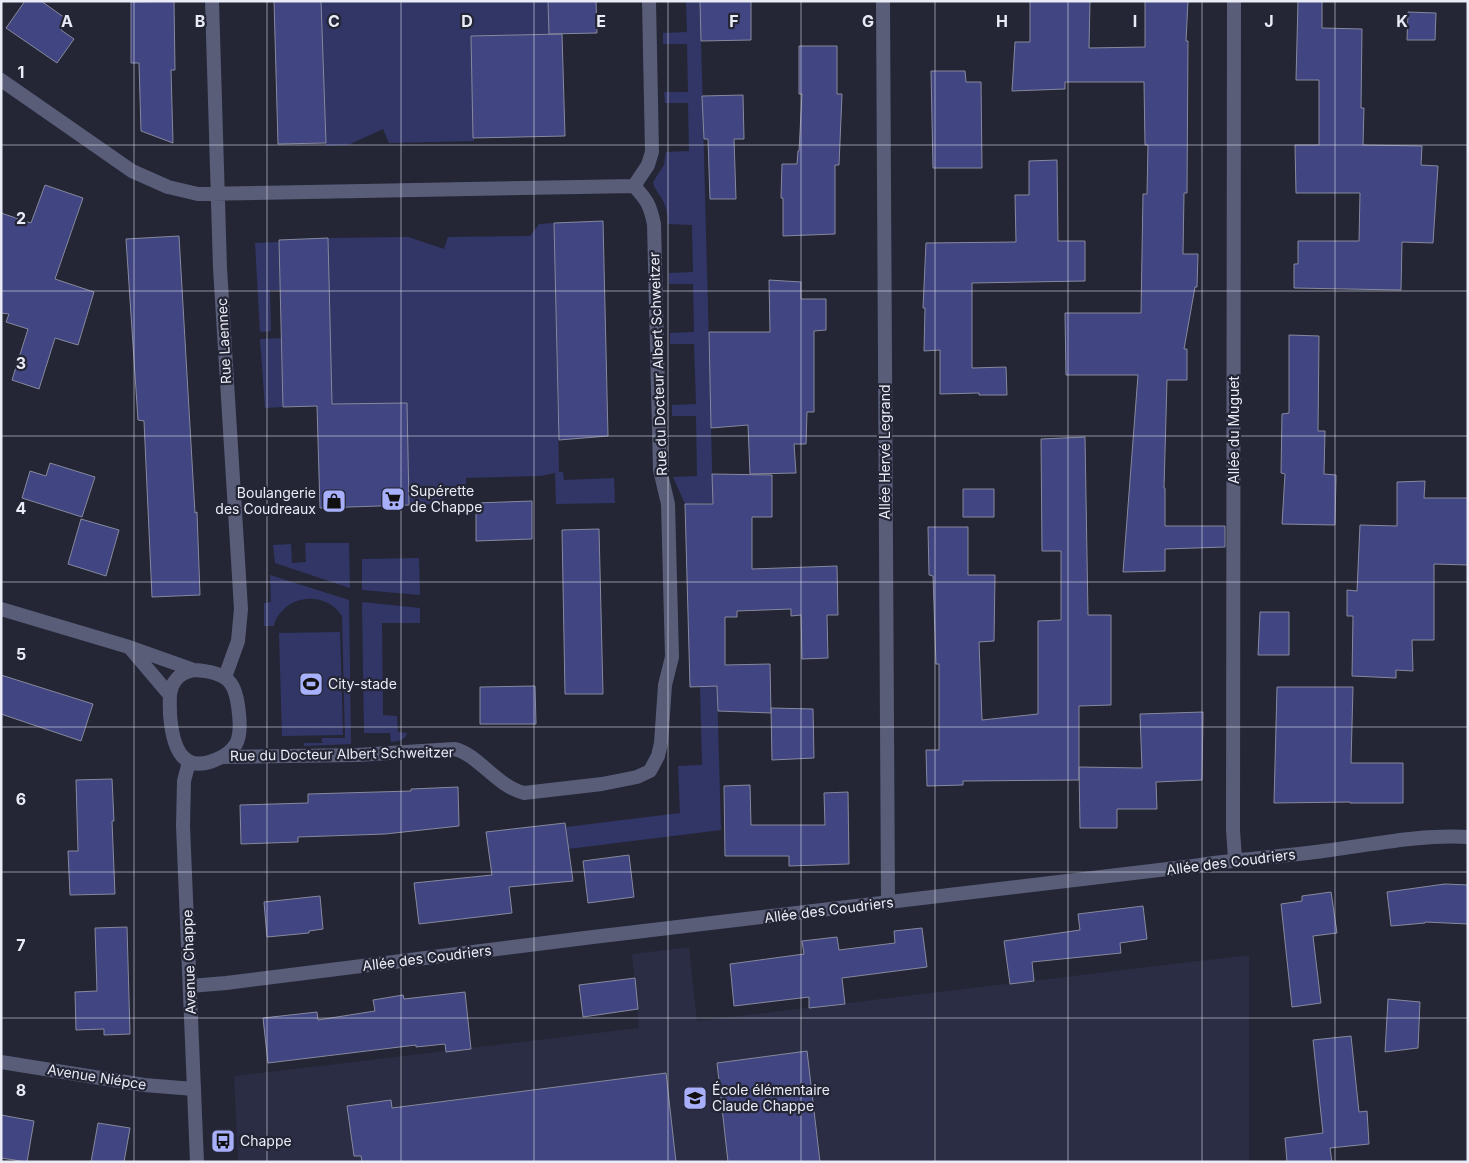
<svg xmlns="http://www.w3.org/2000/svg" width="1469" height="1163" font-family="Inter,sans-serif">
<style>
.built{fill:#2a2d43}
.green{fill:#323666}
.building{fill:#414581;stroke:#86899d}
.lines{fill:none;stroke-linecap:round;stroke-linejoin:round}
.minor{stroke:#595d78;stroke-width:14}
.tertiary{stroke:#595d78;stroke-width:14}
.grid{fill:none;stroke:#e9ebf6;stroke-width:1;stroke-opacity:0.55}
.labels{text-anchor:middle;stroke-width:4.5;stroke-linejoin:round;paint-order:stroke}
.street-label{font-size:14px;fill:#e9ebf6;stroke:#242636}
.poi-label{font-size:14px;fill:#e9ebf6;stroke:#242636;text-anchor:start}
.grid-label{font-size:16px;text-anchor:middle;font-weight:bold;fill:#e9ebf6;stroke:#242636;stroke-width:4.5;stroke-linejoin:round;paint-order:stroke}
</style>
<rect width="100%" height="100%" fill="#242636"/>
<path class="built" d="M689,947l8,74 552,-66v207h-1011l-4,-86 405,-48 -7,-74z"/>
<path class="green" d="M321,1h227l1,33 -78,2 3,105 -85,2 -6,-14 -35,16 -22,1z
M686,1h14l13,502 -28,1 -12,-27 24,-1 -1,-60h-24v-11l24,-1 -2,-60h-24v-11l24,-1 -1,-48h-24v-11l24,-1 -1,-47 -24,-1c0,-10 -2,-18 -7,-27 -3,-5 -7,-9 -8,-15l11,-17 2,-13 23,-1 -1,-48h-23l-1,-11h24l-1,-48h-24v-11l24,-1z
M554,223l5,249h4l1,8 50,-2 1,25 -59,1 -1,-31 -15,3 -74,2v16l-22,-1 -3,11 -32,1 -3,-102 -74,1 -4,-166 80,-1 36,12 4,-12 82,-1 9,-12z
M279,242l1,48h-10l1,41 -11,1 -5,-89z
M281,338l2,69 -18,1 -5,-69z
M305,543h44l1,45 -75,-25 -2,-18 18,-1 1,19 14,-1z
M419,558l1,37 -58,-5v-31z
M270,575l79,25 2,144 -47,2v-3h18v-5h23l-3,-122c-12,-20 -42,-23 -58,-7 -5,5 -9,10 -10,17h-10v-23l7,-1z
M362,602l58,6v15h-38l1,92 14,1 1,16 9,1c-2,8 -9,8 -16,9l-1,-9h-26z
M340,632l3,103 -61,1 -3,-103z
M700,686h17l4,144 -153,19 -2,-22 114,-14 -2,-47 24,-1z"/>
<path class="building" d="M25,1h16l27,19 -7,10 13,9 -17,24 -51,-35z
M174,1l1,69h-4l2,73 -32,-12 -2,-68h-8v-61z
M274,1h47l5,142 -48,1z
M548,1h48l1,32 -48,1z
M700,1h51v39l-50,1z
M1030,1h60l-1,47 56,-1v-46h43l-2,40h2l-1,152h-3l-1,61h15l-1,33h-2l-11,62h3v31h-20l-3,108h1v38h60v21l-60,2v22l-42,1 15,-197h-72l-1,-62h76l2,-119h4l1,-49h-3l-1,-63h-79v7l-53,2 3,-49h15z
M1298,1h24v27l40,1 -1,79h3l-1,37 59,1 -1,19 17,1 -5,77 -31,-1 -1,48 -107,-2v-24h4v-23h61l1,-48h-64l-1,-48h24v-65h-23z
M1408,12l28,1 -1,27h-28z
M562,34l3,102 -92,2 -2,-102z
M799,46h38v48h5l-3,71h-4v69l-52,2v-38h-2l1,-34h15l1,-13h1l3,-57h-3z
M931,71h34l1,11h15l1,86h-49z
M743,95l1,44h-10l2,60h-26l-2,-60h-4l-2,-43z
M1057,160l1,81h27v40l-113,2v85l34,-1 1,28h-28v-2l-39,1v-44l-16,1 1,-43h-2l3,-65 90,-1 -1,-47h14v-34z
M45,185l38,13 -28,81 39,13 -16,53 -23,-7 -16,51 -27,-9 16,-51 -22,-7 3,-8 -8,-1v-100l30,10z
M603,221l5,215 -49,4 -5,-217z
M179,236l12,208 4,69 2,-1 3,83 -48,2 -8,-176 -6,-1 -12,-181z
M328,238l4,166 75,-1 2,102 -89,3 -3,-102 -34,1 -4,-167z
M769,280l32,2v17h25v31l-12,1v81h-7l-1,32h-12l2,29 -46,1 -2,-49 -37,3 -2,-96h61z
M1289,335l30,1 -1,95h7l-1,43 12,1 -1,50 -53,-1 3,-50 -4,-1 1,-59 7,-1z
M1085,437l3,178h23v90l-32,1v74l-116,1v4l-36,1 -1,-36h13v-86h-3l-3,-88 -4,-1 -1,-48h40v48h27l-1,66 -15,1 3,78 56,-6v-93l23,-1v-69h-19l-1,-112z
M50,463l45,14 -13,40 -60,-19 8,-27 16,5z
M712,474l60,1v42h-20v52l85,-3 1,49h-11l1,43 -26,1 -1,-44 -10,1v-7l-54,2v6h-12v48l45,-1 1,49 -53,-2 -1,-25 -27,1 -5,-183h28z
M1425,481l-1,17h44v67l-34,-1v76h-22l1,31 -17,-1v8l-44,-2 1,-60h-6v-26l10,1 3,-66 37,1v-44z
M963,489h31v28h-31z
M532,501v38l-56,2v-38z
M81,519l38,11 -13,46 -38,-12z
M599,529l4,165h-38l-3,-164z
M1260,612h29v43h-31z
M1,675l92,29 -12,37 -80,-27z
M535,686l1,38h-56v-37z
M1277,687h76l-2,76h52v40h-53v-1l-76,1z
M771,708l42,1 1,49 -42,2z
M1203,712l-1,68 -46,2 1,27h-40v19h-37l-1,-61 63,1 -2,-54z
M112,779l2,42h-2l3,73 -45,1 -2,-44h10l-2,-71z
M750,785l1,40h74l-1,-32 24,-1 1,72 -60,2v-10h-64l-1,-70z
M458,787l1,39 -74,8 -87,3v5l-57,2 -1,-39 68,-2v-9l103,-3v-2z
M565,823l8,58 -64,6 3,26 -93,11 -5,-41 78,-8 -6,-43z
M629,855l5,42 -46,6 -5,-42z
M1445,884l23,1v39l-43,-2v1l-34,3 -4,-34z
M1331,892l6,41 -24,3 8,67 -29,4 -11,-103 21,-3v-5z
M320,896l3,33 -14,2v2l-42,4 -3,-35z
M1143,906l4,33 -27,4 1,10 -89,9 2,19 -24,3 -6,-43 76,-11 -2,-16z
M127,927l3,107 -26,1v-6l-28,1 -1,-38 22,-1 -2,-63z
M922,928l5,39 -85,11 3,26 -36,4v-11l-75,9 -4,-42 74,-10 -2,-13 35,-4 2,13 56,-7 -1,-12z
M635,978l3,31 -55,8 -4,-32z
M465,992l6,57 -25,3 -1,-8 -29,3v-2l-148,18 -5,-45 54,-6 1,8 57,-9 -2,-11 30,-5 1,4z
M1388,999l32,3 -2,46 -33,4z
M1351,1036l8,76 8,-1 2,33 -39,4 2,14h-45l-2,-24 38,-5 -10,-93z
M807,1051l13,111h-92l-11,-99z
M666,1073l10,89h-314l-1,-6h-7l-7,-50 44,-6 1,8z
M1,1115l33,6 -7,41 -26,-4z
M98,1123l32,5 -6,34h-33z"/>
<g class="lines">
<path class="minor" d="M212,1l8,267 21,341 -3,32 -13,36
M883,1l5,902
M1234,1l-1,829 2,29
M1,80l131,91 36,16 30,7 436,-8
M634,186l14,-21 4,-13 -3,-151
M223,757l134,-2 97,-6c23,4 42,37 70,44l78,-9 35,-7 13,-6 8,-15 3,-13 4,-58 7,-28 -4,-153 -8,-34 -6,-246c-4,-19 -7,-24 -20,-38
M190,986l36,-3 367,-46 600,-71c43,-7 87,-9 130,-15 48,-6 97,-17 145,-14
M1,1062l143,23 50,4"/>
<path class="tertiary" d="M1,609l128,38 65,23
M130,648l39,46
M194,670c34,2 42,11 45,44 1,9 2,21 -3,30 -4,7 -13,13 -21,16 -36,15 -43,-19 -45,-46 0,-11 -2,-24 5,-33 5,-7 11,-9 19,-11z
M189,762l-5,19 -1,45 14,336"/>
</g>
<path class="grid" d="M134,1v1161M267,1v1161M401,1v1161M534,1v1161M668,1v1161M801,1v1161M935,1v1161M1068,1v1161M1202,1v1161M1335,1v1161M1,145h1467M1,291h1467M1,436h1467M1,582h1467M1,727h1467M1,872h1467M1,1018h1467"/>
<defs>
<g id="supermarket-square" transform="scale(1.25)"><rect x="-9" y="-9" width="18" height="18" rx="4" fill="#a8b0fc" stroke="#242636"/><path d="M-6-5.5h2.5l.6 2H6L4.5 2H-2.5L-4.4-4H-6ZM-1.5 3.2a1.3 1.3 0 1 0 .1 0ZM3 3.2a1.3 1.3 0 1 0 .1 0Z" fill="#111"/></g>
<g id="shop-square" transform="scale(1.25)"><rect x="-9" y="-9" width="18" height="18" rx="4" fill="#a8b0fc" stroke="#242636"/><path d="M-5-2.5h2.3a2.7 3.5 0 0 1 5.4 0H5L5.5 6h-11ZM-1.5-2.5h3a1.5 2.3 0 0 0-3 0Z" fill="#111"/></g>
<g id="stadium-square" transform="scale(1.25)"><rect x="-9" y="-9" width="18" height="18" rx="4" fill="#a8b0fc" stroke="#242636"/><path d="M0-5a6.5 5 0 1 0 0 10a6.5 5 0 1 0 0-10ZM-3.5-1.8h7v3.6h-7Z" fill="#111"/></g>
<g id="school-square" transform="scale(1.25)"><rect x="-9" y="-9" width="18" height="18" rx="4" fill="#a8b0fc" stroke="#242636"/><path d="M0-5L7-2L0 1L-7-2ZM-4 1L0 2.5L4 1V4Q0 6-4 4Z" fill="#111"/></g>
<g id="bus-square" transform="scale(1.25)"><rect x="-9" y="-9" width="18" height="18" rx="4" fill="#a8b0fc" stroke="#242636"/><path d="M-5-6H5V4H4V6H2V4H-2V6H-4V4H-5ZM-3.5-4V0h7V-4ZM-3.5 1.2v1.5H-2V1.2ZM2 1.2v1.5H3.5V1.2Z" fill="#111"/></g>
</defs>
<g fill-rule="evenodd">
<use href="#supermarket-square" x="393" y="499"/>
<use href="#shop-square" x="334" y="501"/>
<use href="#stadium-square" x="311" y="684"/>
<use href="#school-square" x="695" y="1098"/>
<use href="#bus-square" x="223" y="1141"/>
</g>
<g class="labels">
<g class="street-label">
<text transform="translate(224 341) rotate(-93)" y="5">Rue Laennec</text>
<text transform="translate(658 364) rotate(-92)" y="5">Rue du Docteur Albert Schweitzer</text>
<text transform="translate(1234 430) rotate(-90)" y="5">Allée du Muguet</text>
<text transform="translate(885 452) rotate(-90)" y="5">Allée Hervé Legrand</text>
<text transform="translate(342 754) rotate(-1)" y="5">Rue du Docteur Albert Schweitzer</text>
<text transform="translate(1231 862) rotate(-7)" y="5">Allée des Coudriers</text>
<text transform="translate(829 910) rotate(-7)" y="5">Allée des Coudriers</text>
<text transform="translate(427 958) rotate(-7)" y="5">Allée des Coudriers</text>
<text transform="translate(189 962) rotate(-92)" y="5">Avenue Chappe</text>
<text transform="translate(97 1077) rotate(9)" y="5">Avenue Niépce</text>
</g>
<g class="poi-label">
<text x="410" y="496">Supérette<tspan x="410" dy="16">de Chappe</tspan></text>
<text x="316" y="498" text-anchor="end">Boulangerie<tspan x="316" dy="16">des Coudreaux</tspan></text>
<text x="328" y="689">City-stade</text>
<text x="712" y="1095">École élémentaire<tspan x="712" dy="16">Claude Chappe</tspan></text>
<text x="240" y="1146">Chappe</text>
</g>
</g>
<g class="grid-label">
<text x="67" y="27">A</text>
<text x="200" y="27">B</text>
<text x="334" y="27">C</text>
<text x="467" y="27">D</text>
<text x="601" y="27">E</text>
<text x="734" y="27">F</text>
<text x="868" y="27">G</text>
<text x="1002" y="27">H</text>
<text x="1135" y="27">I</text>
<text x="1269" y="27">J</text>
<text x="1402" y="27">K</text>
<text x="21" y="78">1</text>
<text x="21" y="224">2</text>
<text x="21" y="369">3</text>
<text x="21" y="514">4</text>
<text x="21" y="660">5</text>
<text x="21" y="805">6</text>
<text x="21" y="951">7</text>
<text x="21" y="1096">8</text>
</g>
<rect width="1469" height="1163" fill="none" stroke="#e9ebf6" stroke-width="5"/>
</svg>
